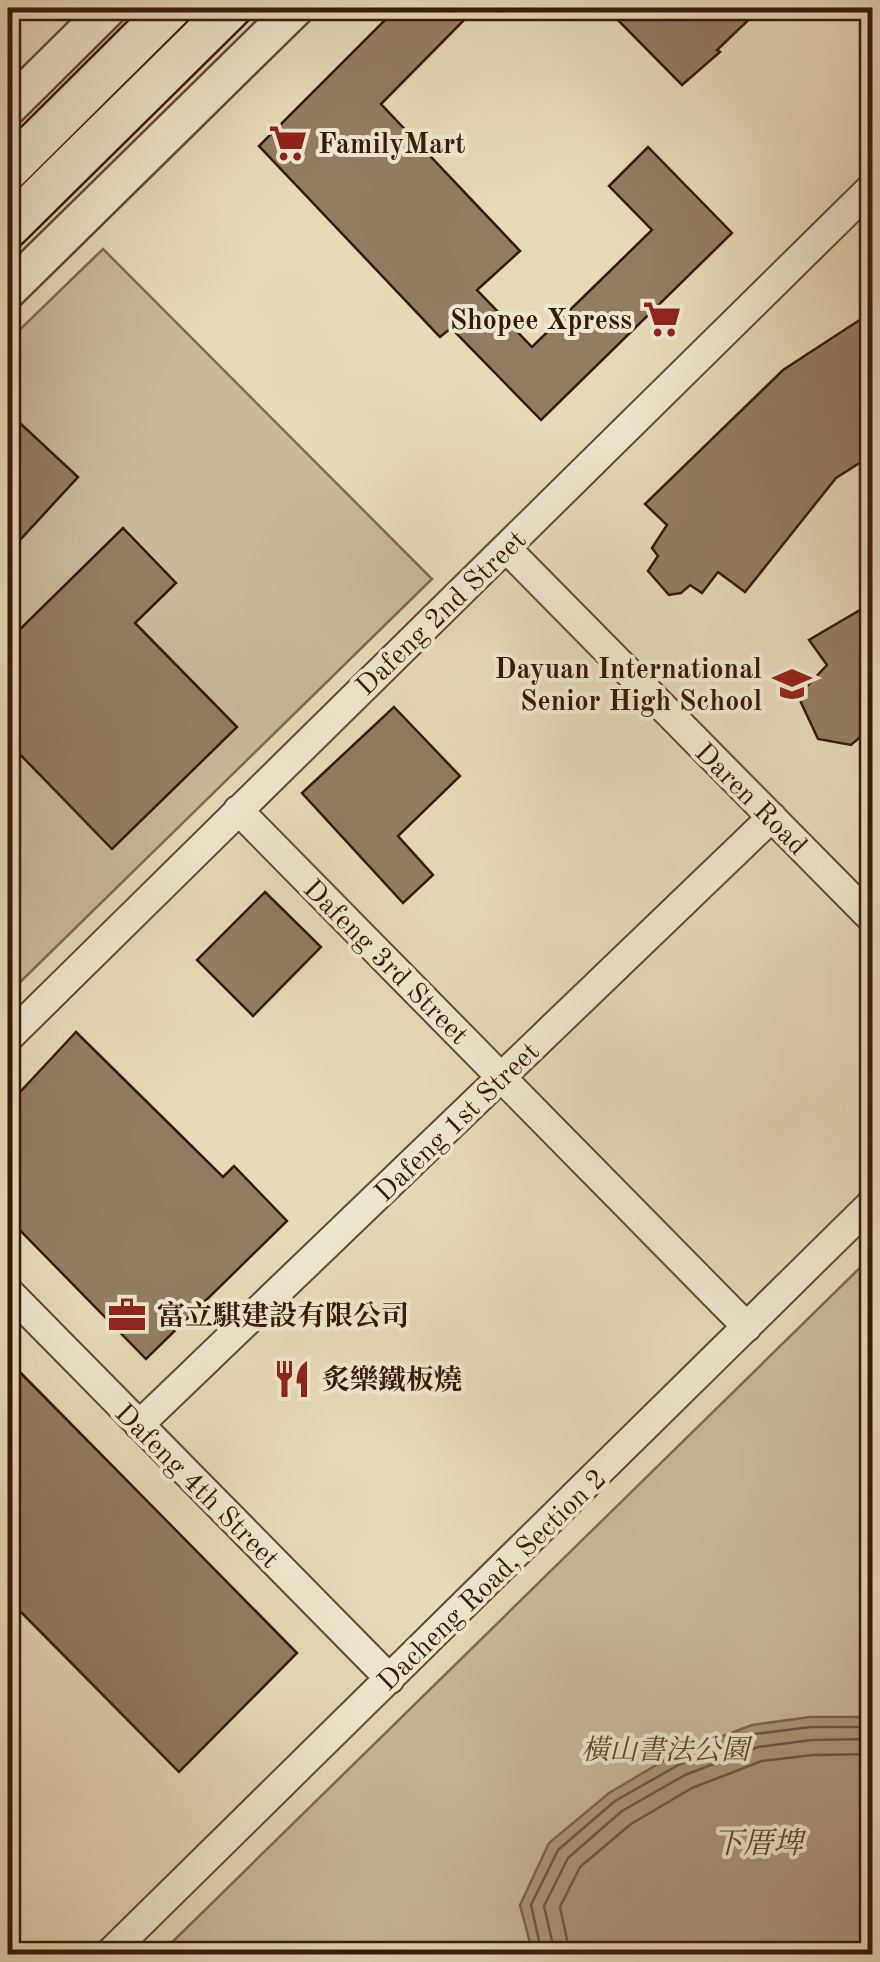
<svg xmlns="http://www.w3.org/2000/svg" width="880" height="1962" font-family="'Old Standard TT','Noto Serif TC',serif">
<style>
.green{fill:#c7b999;stroke:#7e6952;stroke-width:2.5}
.water{fill:#a9987c;stroke:#7b654f;stroke-width:2.5}
.lines{fill:none;stroke-linecap:round;stroke-linejoin:round}
.shore{stroke:#6f5844;stroke-width:2.5}
.building{fill:#917d64;stroke:#35190b;stroke-width:2.5}
.minor-casing{stroke:#614936;stroke-width:32}
.tertiary-casing{stroke:#614936;stroke-width:40}
.secondary-casing{stroke:#35190b;stroke-width:45}
.minor{stroke:#eee7d0;stroke-width:28}
.tertiary{stroke:#eee7d0;stroke-width:35}
.secondary{stroke:#eee7d0;stroke-width:40}
.labels{text-anchor:middle;stroke-width:8;stroke-linejoin:round;paint-order:stroke}
.poi-label{font-size:28px;font-weight:bold;fill:#35190b;stroke:#eee7d0;text-anchor:start}
.street-label{font-size:28px;fill:#35190b;stroke:#eee7d0}
.park-label{font-size:28px;font-style:italic;fill:#614936;stroke:#eee7d0}
.water-label{font-size:30px;font-style:italic;fill:#5e4533;stroke:#eee7d0}
</style>
<rect width="100%" height="100%" fill="#e5dab6"/>
<filter id="stains"><feTurbulence type="fractalNoise" baseFrequency=".002" numOctaves="4"/><feColorMatrix values="0 0 0 0 .2 0 0 0 0 .09 0 0 0 0 .02 0 0 0 .5 -.17"/></filter>
<radialGradient id="worn" r=".72"><stop offset=".6" stop-color="#630" stop-opacity="0"/><stop offset="1" stop-color="#630" stop-opacity=".3"/></radialGradient>
<path class="green" d="M103,249l329,330 -424,415v-653z
M872,1256v698h-712z"/>
<path class="water" d="M810,1717h62v237h-339l-13,-49 29,-62 60,-50 66,-39 77,-29z"/>
<g class="lines">
<path class="shore" d="M542,1954l-11,-49 27,-55 57,-49 65,-37 75,-30 56,-7h61
M555,1954l-11,-48 24,-48 54,-47 63,-36 73,-28 54,-7 60,-1
M570,1954l-10,-47 20,-40 51,-43 61,-36 70,-27 51,-6 59,-1"/>
</g>
<path class="building" d="M397,8h79l-95,96 139,147 -43,39 55,57 120,-117 -43,-44 39,-39 84,86 -191,187 -90,-92 -11,9 -181,-191z
M606,8h155l-44,42 3,2 -38,33z
M872,312v143l-36,23 -91,114 -27,-20 -16,21 -12,-8 -9,8 -12,2 -21,-24 10,-15 -6,-8 15,-23 -22,-21 138,-134z
M8,412l70,65 -70,76z
M123,528l53,55 -41,40 102,104 -125,122 -104,-107v-101z
M872,603v124l-21,18 -33,-6 -20,-43 29,-31 -18,-25z
M394,707l66,69 -62,60 35,39 -30,28 -101,-110z
M265,892l56,55 -68,69 -56,-56z
M76,1032l147,145 11,-11 53,55 -141,138 -138,-141v-113z
M8,1360l289,293 -118,119 -171,-173z"/>
<g class="lines">
<g class="minor-casing">
<path id="minor" d="M506,548l366,371
M238,810l509,517
M8,1038l864,-851
M8,1291l382,388
M139,1425l633,-608
M109,1954l763,-751"/>
</g>
<g class="tertiary-casing">
<path id="tertiary" d="M8,108l101,-100
M8,291l288,-283"/>
</g>
<g class="secondary-casing">
<path id="secondary" d="M8,170l163,-162
M8,228l223,-220"/>
</g>
<use href="#minor" class="minor"/>
<use href="#tertiary" class="tertiary"/>
<use href="#secondary" class="secondary"/>
</g>
<defs>
<g id="supermarket-bare" transform="scale(3)"><path d="M-6-5.5h2.5l.6 2H6L4.5 2H-2.5L-4.4-4H-6ZM-1.5 3.2a1.3 1.3 0 1 0 .1 0ZM3 3.2a1.3 1.3 0 1 0 .1 0Z" fill="#8f2418" stroke="#eee7d0" stroke-width="2.5" paint-order="stroke"/></g>
<g id="school-bare" transform="scale(3)"><path d="M0-5L7-2L0 1L-7-2ZM-4 1L0 2.5L4 1V4Q0 6-4 4Z" fill="#8f2418" stroke="#eee7d0" stroke-width="2.5" paint-order="stroke"/></g>
<g id="office-bare" transform="scale(3)"><path d="M-6-3h4V-5.5h4V-3h4V5H-6ZM-1-4.5V-3h2v-1.5ZM-6 0V1H6V0Z" fill="#8f2418" stroke="#eee7d0" stroke-width="2.5" paint-order="stroke"/></g>
<g id="restaurant-bare" transform="scale(3)"><path d="M-5-6h1v4h1v-4h1v4h1v-4h1v5L-1.5 .5V6h-2V.5L-5-1ZM5-6V6H3V1.5H1.5Q1.5-4 5-6Z" fill="#8f2418" stroke="#eee7d0" stroke-width="2.5" paint-order="stroke"/></g>
</defs>
<g fill-rule="evenodd">
<use href="#supermarket-bare" x="288" y="143"/>
<use href="#supermarket-bare" x="662" y="319"/>
<use href="#school-bare" x="792" y="684"/>
<use href="#office-bare" x="127" y="1315"/>
<use href="#restaurant-bare" x="292" y="1379"/>
</g>
<g class="labels">
<g class="poi-label">
<text x="318" y="153">FamilyMart</text>
<text x="632" y="329" text-anchor="end">Shopee Xpress</text>
<text x="762" y="678" text-anchor="end">Dayuan International<tspan x="762" dy="32">Senior High School</tspan></text>
<text x="157" y="1325">富立騏建設有限公司</text>
<text x="322" y="1389">炙樂鐵板燒</text>
</g>
<g class="street-label">
<text transform="translate(440 612) rotate(-44)" y="10">Dafeng 2nd Street</text>
<text transform="translate(752 798) rotate(45)" y="10">Daren Road</text>
<text transform="translate(387 961) rotate(45)" y="10">Dafeng 3rd Street</text>
<text transform="translate(456 1121) rotate(-44)" y="10">Dafeng 1st Street</text>
<text transform="translate(198 1485) rotate(45)" y="10">Dafeng 4th Street</text>
<text transform="translate(491 1579) rotate(-44)" y="10">Dacheng Road, Section 2</text>
</g>
<g class="park-label">
<text x="665" y="1759">橫山書法公園</text>
</g>
<g class="water-label">
<text x="758" y="1853">下厝埤</text>
</g>
</g>
<rect width="880" height="1962" fill="none" stroke="#e5dab6" stroke-width="40"/>
<rect x="10" y="10" width="860" height="1942" fill="none" stroke="#35190b" stroke-width="5"/>
<rect x="20" y="20" width="840" height="1922" fill="none" stroke="#35190b" stroke-width="2.5"/>
<rect width="100%" height="100%" filter="url(#stains)"/>
<rect width="100%" height="100%" fill="url(#worn)"/>
</svg>
